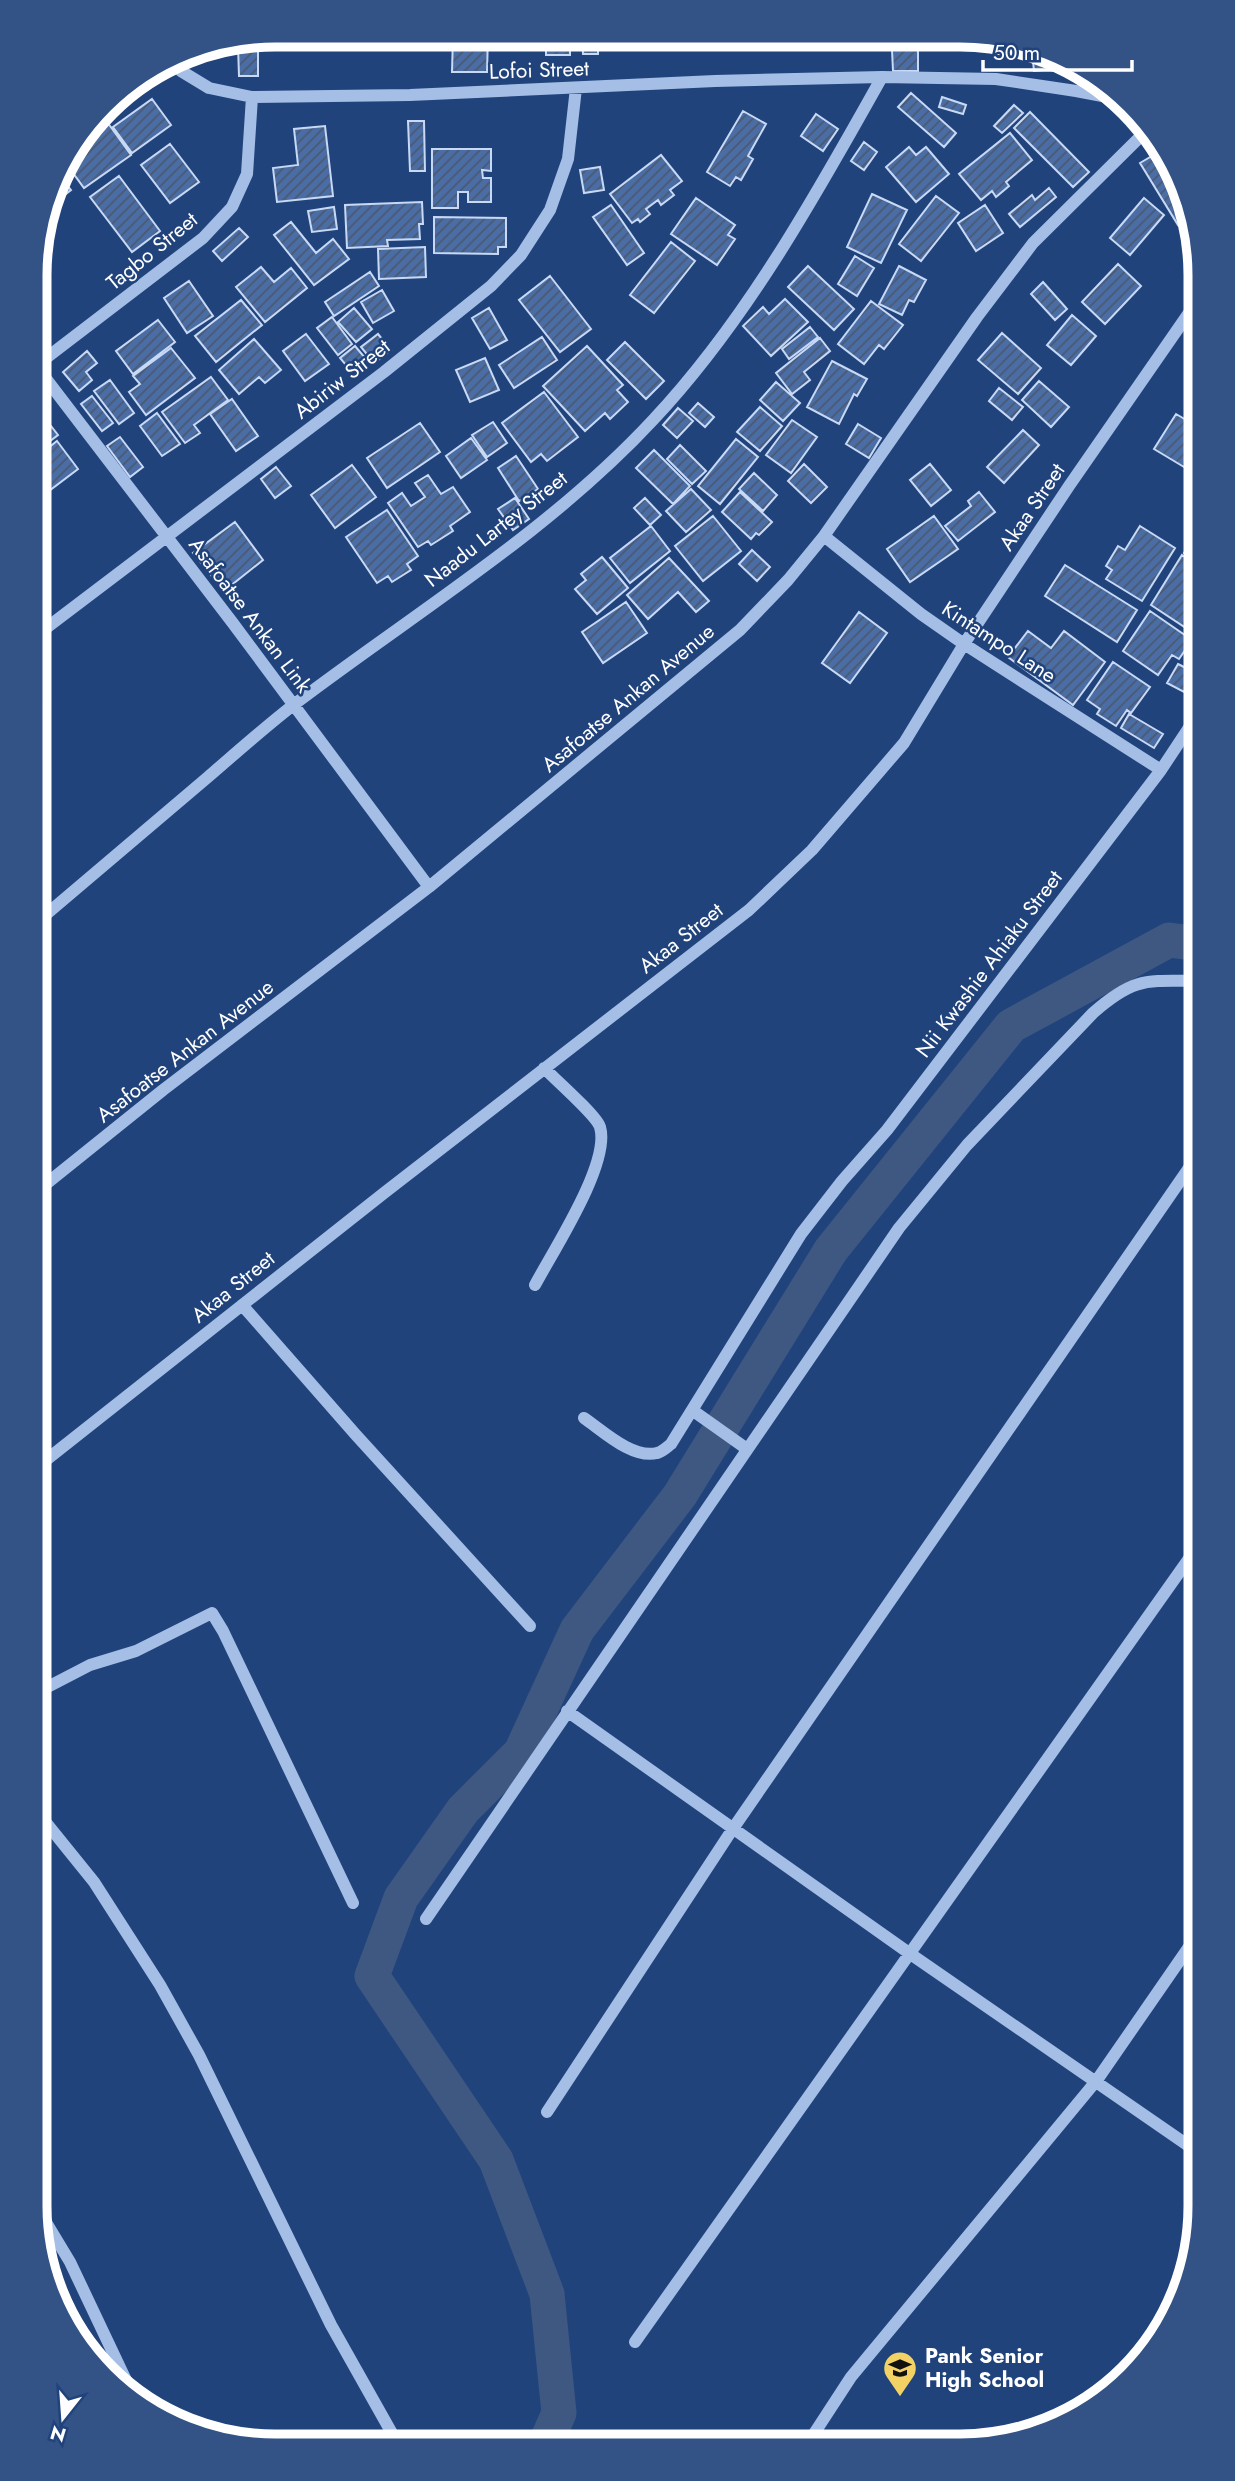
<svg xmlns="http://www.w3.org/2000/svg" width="1235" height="2481" font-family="Jost,sans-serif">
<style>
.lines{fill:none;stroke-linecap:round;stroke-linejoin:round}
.river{stroke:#3e5881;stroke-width:35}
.building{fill:url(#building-hatch);stroke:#c7d9f5;stroke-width:2}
.minor{stroke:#a4bee6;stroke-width:12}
.labels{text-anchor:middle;stroke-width:5;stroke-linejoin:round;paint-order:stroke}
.street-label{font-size:21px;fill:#fff;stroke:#21437c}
.poi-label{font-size:21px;font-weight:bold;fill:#fff;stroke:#21437c;text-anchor:start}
.rim{fill:none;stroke:#fff;stroke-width:9}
</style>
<defs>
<pattern id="building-hatch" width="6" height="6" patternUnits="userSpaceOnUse" patternTransform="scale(1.75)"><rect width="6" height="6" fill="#4a6da5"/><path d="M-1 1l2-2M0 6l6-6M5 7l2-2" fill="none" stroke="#4b5970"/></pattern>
</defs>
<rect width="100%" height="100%" fill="#21437c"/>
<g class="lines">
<path class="river" d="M545,2445l14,-32 -12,-119 -51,-134 -124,-184 29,-78 62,-88 58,-58 56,-122 103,-135 151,-245 180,-224 158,-86 31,4"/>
</g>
<path class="building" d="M302,35l64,1v13h-64z
M392,36h38h-8v8h-29z
M453,36h35l-1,36h-35z
M546,37h52v17h-15l-1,-17 -12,1v17h-24z
M623,37h43v8l-13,1 1,3 -12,1 -1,-7 -18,1z
M798,38h32l-3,1v3l-28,4z
M883,39h26l1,4 -26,3z
M222,46v10l-43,2 5,-5z
M238,46l20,1v29h-19z
M892,50h26v21h-25z
M1032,52l32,16 -30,3z
M911,93l45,40 -12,14 -46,-40z
M942,97l24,8 -3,9 -24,-7z
M152,99l19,26 -39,28 -19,-26z
M1014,105l9,8 -21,20 -8,-7z
M743,111l23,13 -18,32 5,3 -12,21 -5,-3 -6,9 -23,-14z
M1030,112l59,60 -16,15 -59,-59z
M816,114l22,15 -15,22 -22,-15z
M105,119l26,36 -47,33 -19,-26 25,-32z
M408,121h16l1,50h-15z
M325,126l8,70 -56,6 -4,-34 25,-3 -4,-36z
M1010,133l22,27 -26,22 3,4 -13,11 -4,-6 -11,9 -22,-26z
M864,142l13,10 -13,18 -13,-9z
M170,144l29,38 -29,21 -29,-38z
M909,147l7,8 10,-8 23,27 -33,28 -30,-35z
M432,149h59v22l-9,-1 1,8h8v24h-23v-10h-10v16h-26z
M1157,153l31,46 2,18 -12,8 -38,-62z
M661,155l21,26 -12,9 4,5 -13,10 -3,-5 -12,9 4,5 -10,8 -2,-3 -6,4 -22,-29z
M600,167l4,23 -20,3 -4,-23z
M58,174l13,16 -23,18z
M119,176l41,55 -28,21 -42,-55z
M1049,188l7,9 -36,30 -11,-13 23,-19 3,5z
M872,194l35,16 -26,53 -34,-16z
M936,196l23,17 -38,48 -22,-17z
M696,198l39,27 -7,10 7,4 -18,26 -46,-31z
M1144,198l20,17 -34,40 -20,-17z
M422,202l1,22h-4l1,15 -33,1 1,6 -41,2 -2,-43z
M611,205l33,48 -17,12 -34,-48z
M985,205l18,28 -27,18 -18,-28z
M334,207l3,22 -25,3 -4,-21z
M434,217l72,1v29h-8v7l-64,-1z
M291,222l25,31 17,-14 16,20 -35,26 -40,-50z
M239,228l9,9 -26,24 -9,-10z
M38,242l11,14 -12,9v-21z
M671,242l24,19 -41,52 -24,-18z
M425,247l1,30 -47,2 -1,-30z
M855,256l19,12 -17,28 -19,-12z
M1118,264l23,22 -36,38 -23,-22z
M808,266l46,43 -20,21 -46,-43z
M899,266l27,14 -12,22 -5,-2 -7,15 -23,-11z
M261,267l13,15 17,-14 16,20 -42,34 -29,-35z
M370,272l9,14 -45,30 -9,-14z
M550,276l41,53 -31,23 -41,-52z
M189,281l24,35 -26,17 -23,-35z
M1043,282l24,27 -12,11 -24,-26z
M382,290l12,21 -21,12 -12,-21z
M785,299l23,23 -37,34 -28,-30 20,-19 6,7z
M241,300l21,25 -46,37 -21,-26z
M871,301l32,24 -19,24 -5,-4 -15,19 -26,-20z
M354,308l18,21 -16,13 -18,-20z
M489,308l18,32 -17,9 -18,-31z
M1072,315l24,21 -25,29 -24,-20z
M332,317l20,27 -14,11 -21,-27z
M158,320l17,22 -42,32 -17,-23z
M810,327l8,10 -29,22 -7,-10z
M1002,333l39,35 -23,26 -40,-34z
M306,334l23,30 -24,17 -22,-30z
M378,334l13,16 -17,13 -13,-16z
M542,337l15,23 -43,28 -15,-23z
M820,338l10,13 -26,21 6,8 -18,14 -16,-21z
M254,339l27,31 -16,13 -6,-6 -20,17 -20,-24z
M625,342l39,39 -18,18 -39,-39z
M355,346l11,13 -15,12 -11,-13z
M587,346l36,39 -6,5 11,12 -18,17 -5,-6 -20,18 -42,-45z
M171,348l24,30 -49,37 -17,-23 11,-8 -7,-8z
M87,351l10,12 -11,9 6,8 -13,11 -16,-19z
M485,358l14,32 -29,12 -14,-32z
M832,361l35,18 -10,17 -3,-2 -15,30 -32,-17z
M211,377l17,23 -34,25 6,8 -15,10 -23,-31z
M110,380l24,33 -15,11 -25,-33z
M1039,381l30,26 -18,20 -29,-27z
M776,382l24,21 -17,18 -23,-21z
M999,388l24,19 -11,13 -23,-19z
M544,392l34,45 -31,24 -6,-7 -10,8 -29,-39z
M92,396l21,27 -11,8 -21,-27z
M232,399l26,37 -22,15 -26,-37z
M698,403l16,14 -9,10 -16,-14z
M760,407l22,19 -22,25 -23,-19z
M37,408l21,27 -21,16z
M678,408l15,13 -16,17 -14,-13z
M157,413l23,31 -18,12 -22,-30z
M1176,414l24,14v13l-16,26 -30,-18z
M792,420l25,17 -26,36 -25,-18z
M493,422l14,21 -20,14 -15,-22z
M420,423l20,29 -53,36 -20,-30z
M858,424l23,14 -12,20 -23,-14z
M1023,430l16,15 -35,38 -17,-16z
M120,437l23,30 -13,10 -23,-31z
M471,438l16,22 -26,18 -15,-22z
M736,439l22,18 -38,47 -22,-18z
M57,441l21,28 -37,28 -4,-6v-34z
M680,445l26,26 -14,13 -25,-25z
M654,450l36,36 -17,18 -37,-36z
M516,456l22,33 -19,12 -21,-33z
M804,464l23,23 -16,16 -23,-22z
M930,464l21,26 -20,16 -21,-26z
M352,465l24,32 -41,31 -24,-33z
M276,467l15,19 -16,12 -14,-19z
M754,473l23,22 -14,16 -24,-22z
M428,475l13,19 12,-7 17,25 -20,14 3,5 -22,14 -3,-4 -10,6 -30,-44 14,-10 9,13 14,-9 -10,-14z
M691,489l20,21 -25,22 -20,-21z
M740,492l32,30 -13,13 -3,-2 -5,6 -29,-27z
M979,492l16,20 -37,29 -13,-15 26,-20 -3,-5z
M515,498l14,21 -16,11 -15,-21z
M645,498l16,17 -11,10 -16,-17z
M387,510l31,46 -11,8 4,6 -19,12 -4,-6 -11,7 -31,-46z
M713,516l28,35 -38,30 -28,-35z
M934,516l24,33 -48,33 -23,-33z
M235,522l28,38 -39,31 -31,-38z
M651,526l19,25 -40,32 -20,-25z
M1140,526l35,22 -33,53 -36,-22 6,-9 -6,-4 12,-20 7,4z
M1200,527v36l-16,-10z
M752,550l18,17 -13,14 -18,-17z
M1182,555l18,12v52l-6,-4 -8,13 -35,-23z
M602,557l26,31 -31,26 -22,-25 11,-9 -5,-6z
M669,558l40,43 -13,11 -18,-20 -30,27 -21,-24z
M1065,565l72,45 -20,32 -72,-46z
M626,602l21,31 -44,30 -21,-31z
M1150,611l42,29 -13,19 -7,-4 -14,20 -35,-24z
M859,612l28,21 -37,50 -28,-20z
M1028,631l23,17 13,-17 41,31 -32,43 -65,-48z
M1113,662l37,25 -19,26 -4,-3 -11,16 -19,-12 3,-5 -13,-9z
M1178,664l16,8 -10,20 -17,-9z
M1129,714l34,20 -9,14 -33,-20z"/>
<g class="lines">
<path class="minor" d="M173,60l8,11 28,17 43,9 158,-2 305,-14 167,-4 114,2 80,12 37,7 11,6
M37,365l166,-127 29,-31 15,-33 5,-77
M37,367l195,255 197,265
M824,536l97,78 43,30 197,126
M37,635l347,-263 107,-86 30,-31 29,-45 18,-51 8,-71
M36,923c57,-49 115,-97 172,-146 29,-25 58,-51 88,-74 120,-91 254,-172 357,-283 93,-99 163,-225 229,-343
M36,1192l127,-102 266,-203 311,-257 48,-50 36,-44 153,-219 56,-74 111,-110
M535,1285c18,-34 76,-122 65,-158 -3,-11 -45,-48 -56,-59
M242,1305l114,130 174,191
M692,1410l55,39
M584,1418c19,13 48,41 73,35 5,-1 10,-6 14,-9l130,-210 41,-53 45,-51 274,-360 39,-59
M36,1468l348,-275 365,-283 63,-60 92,-107 60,-99 105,-158 131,-189
M36,1693l54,-28 46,-14 76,-38 11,18 130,272
M567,1711l342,242 290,200
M35,1809l59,73 66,103 39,70 132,270 67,119
M426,1919l473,-691 68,-83 126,-132c42,-37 54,-32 107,-32
M547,2112l185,-282 468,-678
M35,2204l35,58 64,135
M635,2342l565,-799
M1098,2401l71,-81
M806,2446l45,-69 246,-297 103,-149"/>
</g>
<defs>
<g id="school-pin" transform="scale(1.75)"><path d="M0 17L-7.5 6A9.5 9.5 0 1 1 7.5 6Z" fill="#f3d265" stroke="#21437c"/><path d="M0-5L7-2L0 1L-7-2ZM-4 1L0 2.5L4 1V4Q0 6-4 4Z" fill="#111"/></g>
</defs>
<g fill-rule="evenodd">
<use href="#school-pin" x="900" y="2368"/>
</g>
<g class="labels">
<g class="street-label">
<text transform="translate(539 70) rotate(-2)" y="7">Lofoi Street</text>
<text transform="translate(152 251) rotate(-39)" y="7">Tagbo Street</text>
<text transform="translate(342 379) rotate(-38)" y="7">Abiriw Street</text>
<text transform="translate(1032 507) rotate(-56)" y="7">Akaa Street</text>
<text transform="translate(496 529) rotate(-38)" y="7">Naadu Lartey Street</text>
<text transform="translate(250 615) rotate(53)" y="7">Asafoatse Ankan Link</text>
<text transform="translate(999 642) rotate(33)" y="7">Kintampo Lane</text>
<text transform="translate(628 698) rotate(-40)" y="7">Asafoatse Ankan Avenue</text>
<text transform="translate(681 938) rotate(-38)" y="7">Akaa Street</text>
<text transform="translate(989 964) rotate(-53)" y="7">Nii Kwashie Ahiaku Street</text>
<text transform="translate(185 1051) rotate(-38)" y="7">Asafoatse Ankan Avenue</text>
<text transform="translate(233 1287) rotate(-39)" y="7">Akaa Street</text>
</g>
<g class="poi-label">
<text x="925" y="2363">Pank Senior<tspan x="925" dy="24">High School</tspan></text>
</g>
</g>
<path d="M0 0H1235V2481H0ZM275 47H960A228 228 0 0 1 1188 275V2206A228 228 0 0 1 960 2434H275A228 228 0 0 1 47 2206V275A228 228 0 0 1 275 47Z" fill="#335286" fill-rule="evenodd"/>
<path class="rim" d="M275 47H960A228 228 0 0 1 1188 275V2206A228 228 0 0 1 960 2434H275A228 228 0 0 1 47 2206V275A228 228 0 0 1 275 47Z"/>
<g transform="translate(63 2418) rotate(197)" stroke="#21437c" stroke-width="5" paint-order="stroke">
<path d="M0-5L12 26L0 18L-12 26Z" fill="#ffffff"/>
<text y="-10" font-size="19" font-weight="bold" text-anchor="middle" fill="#ffffff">N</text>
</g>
<path d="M983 60v10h149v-10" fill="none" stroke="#ffffff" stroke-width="3.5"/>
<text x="993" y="60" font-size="21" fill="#ffffff" stroke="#21437c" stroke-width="5" paint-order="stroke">50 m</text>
</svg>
